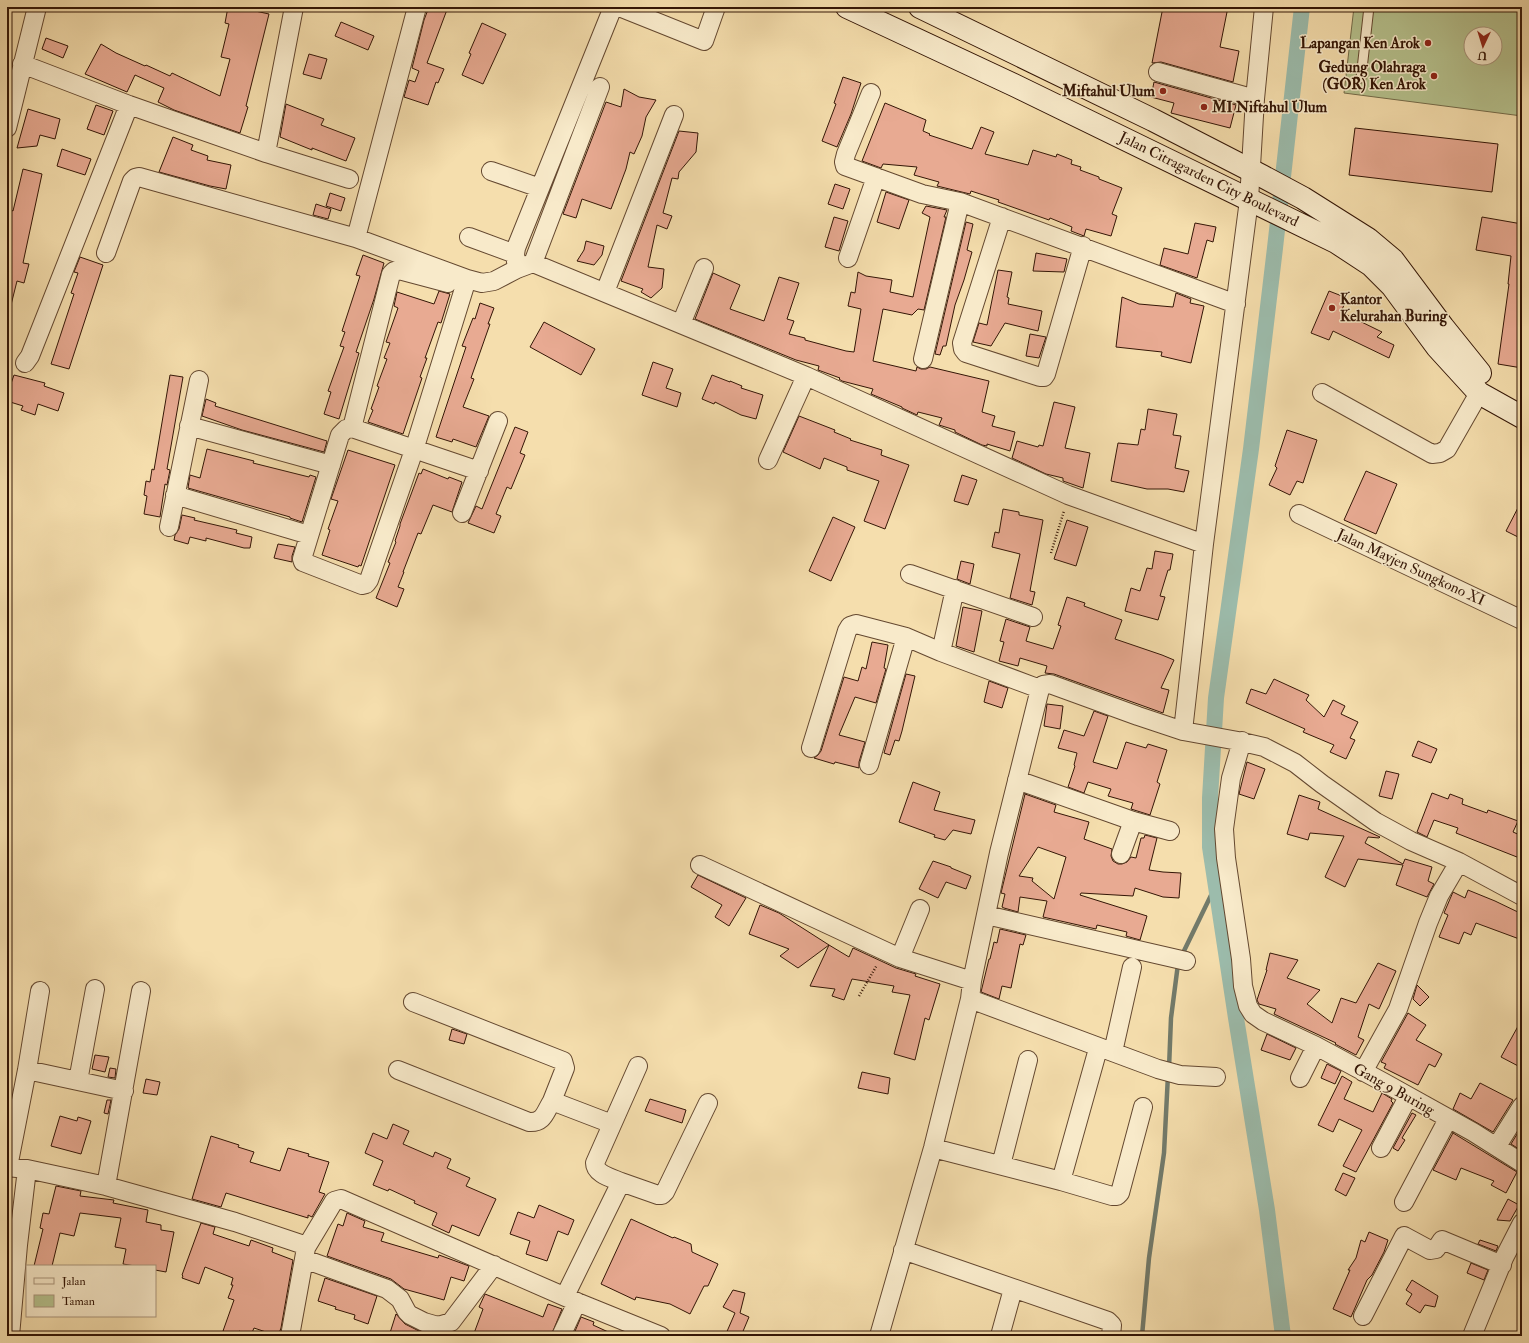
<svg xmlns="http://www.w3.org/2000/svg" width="1529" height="1343" font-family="'IM FELL Double Pica',serif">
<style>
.green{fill:#b6c28e;stroke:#756c4a;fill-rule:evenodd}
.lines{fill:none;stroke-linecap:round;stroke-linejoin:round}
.stream{stroke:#727a6a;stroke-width:4.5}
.canal{stroke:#9cbcac;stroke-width:16}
.building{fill:#e8aa92;stroke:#341606;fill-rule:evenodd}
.lane-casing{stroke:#644830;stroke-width:11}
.street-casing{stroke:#644830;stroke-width:20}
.secondary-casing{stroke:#341606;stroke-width:24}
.path{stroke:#341606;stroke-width:2.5;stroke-dasharray:1 2;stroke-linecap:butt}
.lane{stroke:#f8eaca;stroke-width:9}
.street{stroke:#f8eaca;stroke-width:18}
.secondary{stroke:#f8eaca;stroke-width:22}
.poi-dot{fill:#8f2418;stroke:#f8eaca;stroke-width:1.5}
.labels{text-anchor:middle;stroke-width:3;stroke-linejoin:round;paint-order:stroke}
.poi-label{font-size:15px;font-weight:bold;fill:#341606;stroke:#f8eaca;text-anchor:end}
.street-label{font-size:15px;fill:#341606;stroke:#f8eaca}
</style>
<rect width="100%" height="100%" fill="#f5dead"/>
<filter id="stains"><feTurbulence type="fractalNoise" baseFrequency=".005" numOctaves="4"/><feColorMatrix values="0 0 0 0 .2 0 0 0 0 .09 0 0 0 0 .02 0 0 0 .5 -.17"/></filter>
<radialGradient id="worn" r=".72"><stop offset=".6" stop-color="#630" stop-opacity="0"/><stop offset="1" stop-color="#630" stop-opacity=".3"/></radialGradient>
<path class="green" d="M1354,7h168v109l-178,-23zM1471,34h24v24h-24z"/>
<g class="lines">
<path class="stream" d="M1182,955l34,-70
M1169,1068l2,-50 7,-54
M1142,1336l7,-78 15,-105 4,-78"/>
<path class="canal" d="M1283,1336l-16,-126 -31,-192 -26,-171v-49l6,-100 35,-249 24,-201 27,-241"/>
</g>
<path class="building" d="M228,7h9l32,7 -23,92 2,1 -8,26 -66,-23 -16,-8 6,-14 -29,-13 -8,17 -42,-18 16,-30 15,9 29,13 1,-1 24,11 2,-3 48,23 10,-37 -9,-2 8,-33 -4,-1z
M429,7h19l-21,56 17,6 -6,14 -2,-1 -8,23 -24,-8 5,-17 6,2 4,-11 -7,-3 12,-48z
M1163,7h65l-8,40 19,4 -6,31 -72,-20 -9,1z
M341,22l33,14 -6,14 -33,-14z
M482,23l24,11 -23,50 -21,-9 9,-21 -2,-1z
M46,38l22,8 -5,12 -21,-9z
M309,54l18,5 -6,20 -18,-5z
M843,77l18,6 -10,31 -14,33 -15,-6 14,-37 -2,-1z
M1154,82l82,23 -6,23 -59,-15 3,-10 -23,-6z
M624,89l15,8 17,3 -10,17 -4,19 -8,18 -4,-2 -4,17 -15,40 -29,-10 -6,19 -13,-4 43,-112 15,5z
M885,103l41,17 -3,11 7,3 -1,1 43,14 9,-22 13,5 -9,22 43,11 5,-15 23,7 1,-3 15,6 -1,4 10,3 -1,3 19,7v2l23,9 -10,26 5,2 -6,20 -25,-7 -2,7 -13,-5 1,-4 -22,-9 -1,2 -51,-18 1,-2 -28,-9 -1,3 -33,-8 2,-4 -25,-7 3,-8 -34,-3 -2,4 -19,-7z
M286,104l38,15 -3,6 34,13 -9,23 -34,-13v2l-32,-13z
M96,105l17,6 -9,24 -17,-6z
M28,109l32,10 -5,20 -15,-4 -3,11 -20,2z
M1355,128l143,16 -6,48 -143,-17z
M679,131l19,2 -2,19 -17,20 -1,7 -6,-1 -9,35 9,3 -5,13 -10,-4 -9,42 16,2 -2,19 -11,10 -10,-6 2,-3 -22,-8z
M173,137l20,8 -2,5 17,6 -1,4 24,5 -5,24 -16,-3 -51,-14z
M62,149l29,10 -6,16 -28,-9z
M23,169l19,5 -19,89 6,1 -5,19 -7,-2 -6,24 -4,-1v-78l4,-16 2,1z
M835,184l15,5 -7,20 -15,-5z
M886,192l23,8 -10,29 -22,-7z
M330,193l15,5 -4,13 -15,-5z
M316,204l15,5 -3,10 -15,-4z
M926,206l21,4 -3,7h2l-22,93 -6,-1 -6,6 -29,-6 -10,52 43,10 1,-4 4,2h5l4,-2 59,14 -7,31 13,4 -3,10 23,6 -5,19 -23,-7v2l-5,-1 -27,-13v-2l-16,-5 3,-7 -24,-6 -1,3 -15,-7v-1l-31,-13 2,-5 -31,-8 -3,-2 1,-1 -22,-8 1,-4 -23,-6 -101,-41 18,-46 27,12 -10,24 34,12 15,-44 20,6 -12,36 7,2 -5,13 16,4v2l41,11 8,1 7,-43 -13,-3 3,-14 4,1 3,-21 8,4 26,4 -2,12 23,5 17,-80 -8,-4z
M834,217l14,4 -9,30 -14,-4z
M1482,217l40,7v144l-24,-4 11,-80h-1l3,-28 -35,-6z
M966,222l7,2 -6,26 5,2 -8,28 -9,25 -9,41h-3l-3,9 -5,-1z
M1195,223l21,4 -3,15 -6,-2 -10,38 -37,-13 4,-17 24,6z
M586,241l18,5 -2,9 -8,10 -17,-4 7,-11z
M1036,253l31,6 -3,13 -31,-1z
M363,255l21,8 -10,36 -18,53 3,1 -20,66 -15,-5 7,-22 -3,-1 16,-44 -4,-1 5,-14 -3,-1 18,-55 -4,-1z
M80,257l23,8 -34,104 -18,-5 23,-70 -3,-1 7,-20 -4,-1z
M998,270l14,2 -5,25 2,1 -1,6 34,7 -4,20 -33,-8 -14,23 -18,-4 6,-19 8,2z
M439,291l11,3 -9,29 -3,-1 -13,36h2l-7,19 2,1 -19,56 -35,-12 5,-12 -2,-1 8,-22 -2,-1 10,-27 -3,-1 6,-15 -4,-1 12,-34 -4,-2 3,-14 37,12z
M1329,291l18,7 -6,14 41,20 -5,5 17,8 -5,13 -56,-27 -4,9 -18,-7z
M1176,293l15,6 -1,4 14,3 -13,57 -30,-7 1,-4 -46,-5 6,-50 17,7 34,3z
M480,303l14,5 -6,16h2l-19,54 3,1 -11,28 26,9 -13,31 -23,-8 -1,3 -16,-5 30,-90 -4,-1 11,-28 2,1z
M544,322l51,27 -14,26 -51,-28z
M1030,334l16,3 -7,21 -13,-2z
M653,362l20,7 -7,19 15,5 -4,14 -35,-12z
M14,375l31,8 -1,3 20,7 -6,18 -20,-7 -3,11 -14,-5 2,-4 -16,-5v-6z
M170,375l13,2 -16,92 3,1 -3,15 -2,-1 -5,33 -16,-3 3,-18 -3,-1 2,-14 4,1 2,-13 2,1z
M712,375l18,7v-1l12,5 -1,2 22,7 -7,24 -15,-4 -26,-13 -1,2 -12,-5z
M206,399l10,4 -1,3 112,35 -3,11 -82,-22 -40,-14z
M1054,402l21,5 -10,41 25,5 -7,35 -20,-7v-3l-17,-4 -34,-16 5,-17 21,6 1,-2 4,1z
M1148,409l29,5 -4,21 8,1 -6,32 14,3 -5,21 -16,-3h-21l-36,-8 7,-38 20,2 3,-16 4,1z
M799,416l36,14 -1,2 17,7 -1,1 32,10 -1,5 28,10 -24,64 -21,-8 15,-40 -32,-11v-3l-23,-9 -4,11 -37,-17z
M515,427l13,5 -8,21 5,2 -14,34 -4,-2 -11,27 5,2 -7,17 -26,-10 8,-17 6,3z
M1287,430l30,10 -14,43 -6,-2 -7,14 -21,-10 8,-17 -2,-2z
M207,449l47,12 -1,2 56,14 1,-2 6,2 -14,45 -12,-4v-1l-102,-29 2,-13 10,3z
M348,450l47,15 -34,101 -2,-1 -1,2 -36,-12 8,-25 -2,-1 10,-28 -7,-2z
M423,469l25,10 1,-2 13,5 -10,30 -19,-7 -12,29 -3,-1 -15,39h1l-6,15 6,2 -7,18 -21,-9 14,-35 -2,-1 8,-20 -1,-1 5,-15v-2l19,-51 2,1z
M1366,471l31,13 -21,50 -32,-14z
M962,475l15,5 -9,25 -14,-4z
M1522,500v39l-16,-8z
M1003,509l16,3v3l24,5 -13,71 5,1 -3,13 -22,-7 10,-44 -28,-7 3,-15 4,1z
M182,515l13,3 -1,2 43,10 -1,3 16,4 -2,11h-6l-38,-10v3l-16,-4 -2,7 -14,-4 1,-5 4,-6z
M833,517l22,10 -24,54 -22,-10z
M1067,520l21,7 -12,39 -22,-7z
M278,544l17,3 -3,9v6l-18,-4z
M1155,551l18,3 -3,16h-2l-8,26 5,1 -7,23 -33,-9 6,-23 9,3 7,-23 5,1z
M961,561l13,3 -4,20 -13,-5z
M1067,597l18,6 -1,3 38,14 -7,19 47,16 12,5 -13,28 8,2 -6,23 -109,-39 -9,-1 2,-7 -27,-8 -2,8 -19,-5 5,-19 -4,-1 6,-22 24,8 -4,14 27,8 8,-23 -3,-1z
M963,607l19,4 -8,41 -18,-6z
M872,642l16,3 -4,23 2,1 -10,34 -21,-6 -16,38 26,7 -6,20v6l-24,-6 -1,2 -20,-6 4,-3 3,-4 23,-74 14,4 4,-14 4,2z
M906,674l9,2 -13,55 -3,10 -4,-1 -5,15 -6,-2z
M1274,679l35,16 -3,5 18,17 9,-17 12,6 -4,8 17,8 -8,16 5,2 -9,19 -16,-7 4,-7 -31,-13 2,-3 -59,-26 5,-14 15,5z
M989,681l19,7 -6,20 -18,-6z
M1047,704l16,2 -3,23 -16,-3z
M1094,711l14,5 -15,46 24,7 9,-27 20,6 2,-4 19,6 -10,32 3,2 -10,31 -19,-6 2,-6 -25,-7 3,-7 -23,-7 -4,11 -16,-6 7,-21 -1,-1 3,-12 -19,-5 6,-18 20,6z
M1418,741l19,8 -6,14 -19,-7z
M1247,762l18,7 -11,30 -15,-5z
M1386,771l13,3 -7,25 -13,-3z
M913,782l27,10 -6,18 41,10 -4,14 -18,-4 -8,10 -11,-3 1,-2 -36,-13z
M1432,793l16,6 2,-5 13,5 -1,5 25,9 1,-3 30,11 -5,11 9,4v23l-66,-26 2,-5 -24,-8 -7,17 -10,-5z
M1025,794l31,11 -2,7 35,10 -5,17 28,10 -1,7 2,5 5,3h4l5,-2 4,-5 5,1 5,-20h3l1,-3 12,3 -8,32 14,2 18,1 -2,25 -16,-1 -28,-9 -2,8 -52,-3 -1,2 67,21 -7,24 -14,-4 1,-4 -30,-7 -1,4 -53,-12 4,-16 -27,-4 -2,15 -14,-4 -2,-1 3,-13 -4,-1zM1038,847l28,10 -12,42 -22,-18 1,-3 -14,-2z
M1299,795l21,7 -2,7 62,28 -1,1 -11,-1 -3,6 38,21 2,-5 27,8 -4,14 6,3 -7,13 -31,-12 7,-20 -45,-6 -13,28 -20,-10 19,-41 -34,-3 -2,7 -21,-6z
M933,861l18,6v1l20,8 -5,13 -20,-7 -8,16 -19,-9z
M698,875l48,23 -17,28 -14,-9 7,-12 -31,-18z
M1468,890l27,11 27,13v26l-46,-17 -5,12 -7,-3 -5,12 -20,-7 9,-22 -4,-2 9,-21 12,6z
M760,905l19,8 50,32 -31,23 -18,-12 9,-7 -40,-15z
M1000,929l26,6 -3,10 -3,-1 -9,44 -9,-2 -3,13 -18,-7 8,-33h1l4,-17 3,1z
M829,945l20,12 4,-9 43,20 20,6 -1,2 25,8 -11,36 -4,-2 -10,42 -21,-6 16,-59 -18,-3 2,-6 -42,-7 -8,21 -12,-4 3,-7 -25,-3z
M1270,953l28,7 -11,18 33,12 -13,14 25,19 9,-25 15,5 22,-40 18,8 -17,38 -10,-5 -11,33 6,3 -8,15 -21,-11 1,-1 -62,-29 2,-5 -17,-5 -2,-4 10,-30h-1z
M1417,985l12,12 -9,9 -7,-7z
M1408,1013l18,12 -10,15 26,14 -7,13 -6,-3 -11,21 -34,-17 2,-4 -5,-2z
M1522,1019v49l-21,-11z
M452,1029l15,5 -3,10 -15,-4z
M1267,1034l29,14 -6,12 -29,-10z
M95,1055l14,2 -4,15 -13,-3z
M1327,1064l14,7 -6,13 -14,-6z
M110,1068l6,1 -1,9 -7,-1z
M862,1072l28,6 -2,16 -30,-6z
M1342,1076l10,6 -8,17 29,13 9,-19 10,6 -1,2 2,2 -37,69 -13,-6 19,-36 -23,-11 -6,13 -15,-7z
M146,1079l14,3 -3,13 -14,-2z
M1480,1083l33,17 -20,32 -40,-23 7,-16 11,6z
M650,1099l36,11 -4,13 -37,-12z
M107,1100h4l-3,14 -4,-1z
M1412,1113l4,2 -14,23 3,2 -7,11 -5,-3z
M60,1116l17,5 1,-4 13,4 -10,33 -30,-8z
M393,1124l16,7 -6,13 30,13 2,-5 16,7 -4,9 23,10 -4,8 30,13 -17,37 -27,-11 -3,8 -17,-8 5,-12 -23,-10 1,-2 -26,-12 -1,2 -15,-6 10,-24 -18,-8 8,-20 14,6z
M1522,1126v25l-11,-7z
M1453,1133l64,39 -11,21 -15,-8 3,-4 -33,-13 -5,12 -23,-10z
M211,1136l28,9 -1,2 16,5 -4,10 30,9 8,-23 21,6 -1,2 21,6 -10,30 6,2 -13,23 -4,-2v3l-82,-25 -5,14 -29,-8z
M1343,1173l12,5 -9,18 -11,-6z
M56,1186l25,5 -1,5 34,4 -1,3 35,7 -2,12 15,3v5l13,2 -8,40 -11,-2v-4h-20l-12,-2 3,-15 -11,-2 6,-29 -41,-5 -6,23 -14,-3 -8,33h-18l9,-37 -3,-1 3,-15 6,1z
M1508,1199l11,6 -9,16 -13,-1z
M539,1205l35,15 -6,15 -10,-4 -11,30 -21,-7 4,-13 -20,-7 8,-22 16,6z
M347,1213l18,8 -2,6 21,6 -3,8 57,17 1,-3 30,11 -5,15 -13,-4 -7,23 -40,-11 -13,-10 -64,-23 11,-32 5,2z
M631,1219l42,19 1,-1 17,7 1,8 26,12 -10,22h-4l-14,28 -20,-10 -34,-7 -1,3 -34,-16z
M201,1223l14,4 -2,7 36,12 2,-6 22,8 -1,4 21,8 -12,68 -3,8 -24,-8 -3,7 -12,-4 -3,5 -13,-5 11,-31 -6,-2 5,-13h-2l2,-7 -28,-11 -6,17 -17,-6 1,-2 -1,-1z
M1369,1232l19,8 -4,12 -12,23 -5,5 -16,37 -18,-8 17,-39h-2l8,-12 5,-18 4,2z
M1480,1240l18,6 -2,5 -18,-7z
M1471,1263l17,7 -4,10 -17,-7z
M325,1278l52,18 -9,28 -14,-5 1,-4 -20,-6 1,-2 -18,-6z
M1412,1280l26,16 -3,11 -10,-2 -5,8 -14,-9 6,-10 -6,-4z
M733,1290l12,3 -5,20 9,4 -8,19h-16l10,-23 -12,-6z
M485,1294l58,23 5,-13 14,5 -11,27h-78l10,-27 -4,-2z
M396,1314l9,10 14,7 16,5h-46z
M581,1317l13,5 -1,3 24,11h-44z"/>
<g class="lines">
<g class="lane-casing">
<path id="lane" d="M1361,78l8,-71"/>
</g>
<g class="street-casing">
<path id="street" d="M294,7l-28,146 83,26
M619,7l85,34 12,-34
M22,64l107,41 137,48
M1158,72l97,27
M871,93l-25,61 -2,8 1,4 77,28 38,8 276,102
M7,128l30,-121
M491,171l49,17
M1002,217l-40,126 1,6 3,4 74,24h4l2,-3 37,-128
M469,237l46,17
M356,238l61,-231
M106,253l26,-72 3,-3 4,-1 217,61 111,41 15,4 12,-2 23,-12 16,-6 273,113 262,119 136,49
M848,258l28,-81
M533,263l67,-176
M517,269l-2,-15 1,-6 97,-241
M467,279l-53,171 -45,130 -3,4 -4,1 -59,-23 -1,-3 38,-124 6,-6 6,-1 127,43
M605,292l69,-177
M681,324l23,-56
M923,359l37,-157
M25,363l5,-7 99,-251
M1322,393l110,61 8,-1 7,-4 32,-56
M189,426l142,39
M352,428l39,-154 3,-3 5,-1 49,13
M768,460l38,-84
M175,495l134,40
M462,513l36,-92
M1299,514l223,106
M169,527l30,-147
M910,574l123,43
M941,652l14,-63
M1183,731l21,-187 45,-344 6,-101 9,-92
M1242,741l-11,37 -7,51 2,29 15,101 2,27 5,20 5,8 10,7 53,25 67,36 90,50 49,31
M811,748l36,-117 3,-5 6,-2 50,13 35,15 99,37
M869,765l37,-128
M1017,780l116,41 37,10
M1121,854l12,-33
M700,865l200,93 72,23
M986,915l200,46
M900,958l20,-49
M970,999l188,70 22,6 36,2
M413,1002l150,59 2,7 -13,33
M1113,1052l19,-85
M27,1070l97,21
M398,1070l131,52c15,1 16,-10 23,-21l60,23
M1363,1072l35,-63 30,-86 11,-27 20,-34
M1300,1078l16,-32
M78,1081l17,-92
M1497,1146l25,-40
M933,1148l128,33 51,15h5l3,-3 23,-86
M1381,1148l27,-51
M1001,1165l27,-105
M7,1167l20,2 79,17 129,36 72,24 27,-45 7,-2 236,103 84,34
M8,1167l19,-97 13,-79
M1061,1181l35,-125
M621,1182l37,13h4l3,-3 43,-89
M106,1186l35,-195
M1404,1202l44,-83
M903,1250l205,71 4,4 -1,11
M304,1259l83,30 13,10 7,13 3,3 14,7 14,4 13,-4 43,-57
M565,1296l56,-114c-9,-4 -26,-8 -26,-19l43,-97
M1363,1316l41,-80 26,14 6,-1 6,-9 60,25
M10,1336l8,-91 9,-76
M290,1336l16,-88
M561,1336l16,-34
M879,1336l54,-188 37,-149 2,-18 27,-128 41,-164 3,-4 7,-1 88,32 45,15 55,10 26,6 31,16 27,21 54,38 35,19 48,21 63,34
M1000,1336l13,-47
M1472,1336l32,-78 18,-35"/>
</g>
<g class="secondary-casing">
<path id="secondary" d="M847,7l169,79 320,156 35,23 21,21 45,61 42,46 43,24
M920,7l233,113 109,56 41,22 65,41 25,21 50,67 37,46"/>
</g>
<path class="path" d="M1051,553l13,-42
M859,996l18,-31"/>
<use href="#lane" class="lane"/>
<use href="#street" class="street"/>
<use href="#secondary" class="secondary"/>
</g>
<g class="poi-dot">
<circle cx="1428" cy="43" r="4"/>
<circle cx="1434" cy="76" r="4"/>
<circle cx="1163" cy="91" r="4"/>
<circle cx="1204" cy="107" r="4"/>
<circle cx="1332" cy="308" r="4"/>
</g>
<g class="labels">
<g class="poi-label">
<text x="1420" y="48">Lapangan Ken Arok</text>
<text x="1426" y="72">Gedung Olahraga<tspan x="1426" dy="17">(GOR) Ken Arok</tspan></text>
<text x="1155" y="96">Miftahul Ulum</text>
<text x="1212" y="112" text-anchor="start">MI Niftahul Ulum</text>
<text x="1340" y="304" text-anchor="start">Kantor<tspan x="1340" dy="17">Kelurahan Buring</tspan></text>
</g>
<g class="street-label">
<text transform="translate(1209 179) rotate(26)" y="5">Jalan Citragarden City Boulevard</text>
<text transform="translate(1411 567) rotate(25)" y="5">Jalan Mayjen Sungkono XI</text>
<text transform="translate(1394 1089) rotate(29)" y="5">Gang 9 Buring</text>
</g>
</g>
<rect width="1529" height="1343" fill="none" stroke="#f5dead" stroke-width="24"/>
<rect x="8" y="8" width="1513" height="1327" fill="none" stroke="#341606" stroke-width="2"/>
<rect x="12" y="12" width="1505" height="1319" fill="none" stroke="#341606"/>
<rect x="26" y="1265" width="130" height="52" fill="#f8eaca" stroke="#aa957c"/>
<rect x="34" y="1278" width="20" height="6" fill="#f8eaca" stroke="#aa957c"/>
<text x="62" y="1285" font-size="12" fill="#341606">Jalan</text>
<rect x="34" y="1295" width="20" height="12" fill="#b6c28e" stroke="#aa957c"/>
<text x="62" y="1305" font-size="12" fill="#341606">Taman</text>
<g transform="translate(1483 46) rotate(184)"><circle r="19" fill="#f8eaca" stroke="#aa957c"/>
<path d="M0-3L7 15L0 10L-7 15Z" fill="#8f2418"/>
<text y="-6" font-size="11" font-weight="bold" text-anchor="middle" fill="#341606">U</text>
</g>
<rect width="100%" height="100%" filter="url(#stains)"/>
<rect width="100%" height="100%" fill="url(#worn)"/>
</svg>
